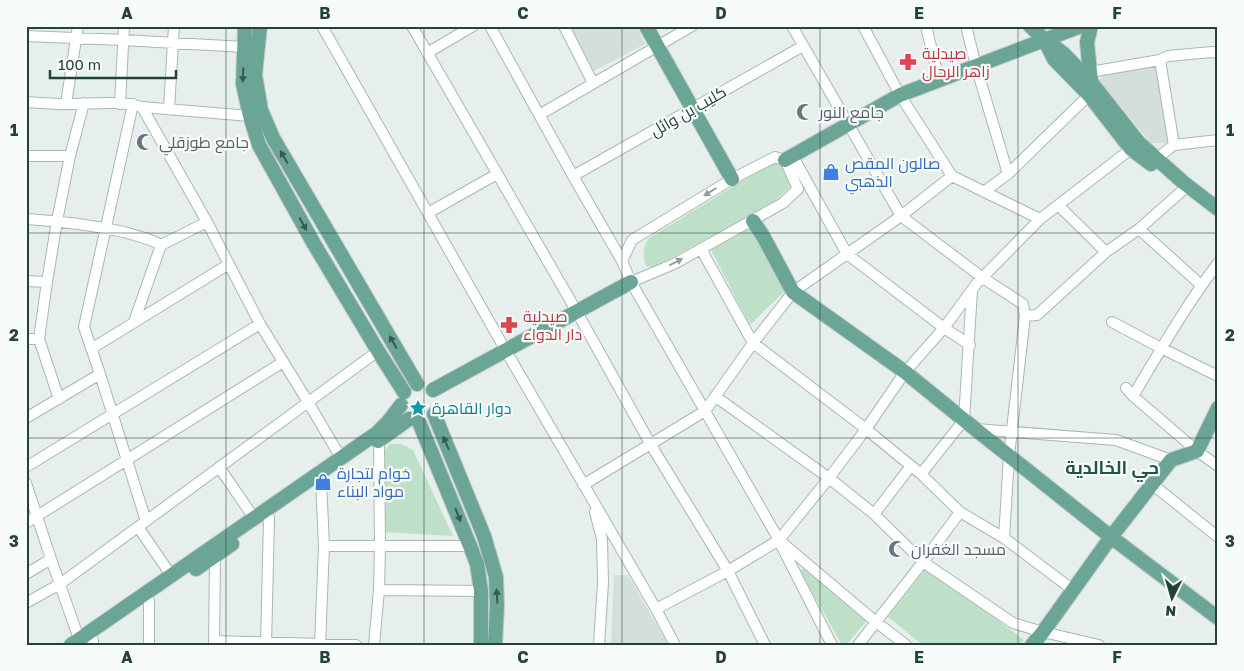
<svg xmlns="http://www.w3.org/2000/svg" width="1244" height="671" font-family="'Golos Text',Cairo,sans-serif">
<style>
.built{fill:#d4dfda}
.green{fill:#bfe0c8}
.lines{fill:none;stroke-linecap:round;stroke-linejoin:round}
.minor-casing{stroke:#a8b8b2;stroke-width:12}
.major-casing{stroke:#c2cac8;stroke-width:16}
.minor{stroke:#fff;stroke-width:10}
.major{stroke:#6aa596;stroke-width:14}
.oneway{fill:#365b51}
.oneway2{fill:#92a09c}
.grid{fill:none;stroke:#24423a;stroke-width:1;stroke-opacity:0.55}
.labels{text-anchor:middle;stroke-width:4.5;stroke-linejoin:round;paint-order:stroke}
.health-label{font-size:16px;fill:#be3a42;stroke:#f7fbf9;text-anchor:start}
.street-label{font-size:16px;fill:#24423a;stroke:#f7fbf9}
.worship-label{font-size:16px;fill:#5b616d;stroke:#f7fbf9;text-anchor:start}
.shop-label{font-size:16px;fill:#366cbe;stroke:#f7fbf9;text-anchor:start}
.culture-label{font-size:16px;fill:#0d838f;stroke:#f7fbf9;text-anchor:start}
.neighbourhood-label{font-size:18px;font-weight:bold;fill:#1f5548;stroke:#f7fbf9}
.neatline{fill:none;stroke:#24423a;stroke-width:2}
.grid-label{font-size:16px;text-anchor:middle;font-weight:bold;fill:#24423a}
</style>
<rect width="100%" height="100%" fill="#e6efeb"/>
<path class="built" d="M569,26h67l9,18 -51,27z
M1158,66l12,77h-19l-52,-63 4,-5z
M614,575h14l40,70h-57z"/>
<path class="green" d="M773,162l9,2 8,23 -15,14 -122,67 -7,-2c-4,-10 -3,-19 3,-28z
M751,228l34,63 -35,34 -39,-75z
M390,444h11l12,6 40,86 -70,-4v-79z
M805,567l65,50 -24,28h-4l-42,-74z
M927,567l97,73 -3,5h-98l-35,-28z"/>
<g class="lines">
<g class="minor-casing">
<path id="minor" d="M322,26l184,325 150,258 19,36
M412,26l165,286 74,133 77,126 37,74
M490,26l83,150 49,85 9,21 148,258 97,82 30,23
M564,26l29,57
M792,26l109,190 82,62 40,26 2,12 -16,140 -5,82
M863,26l37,69 52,81 88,43
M926,26l13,54
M966,26l10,40 32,108
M26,36l97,4 121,7
M427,53l46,-27
M1160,60l14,85
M1090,72l70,-12 8,-4 44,-4 6,1
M26,102c14,1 27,2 40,2 23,0 54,-4 76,3l108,9
M66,104l12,-78
M120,104l4,-78
M133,104l-49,223 16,47 46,147
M142,107l65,115 53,102 48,78 33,56
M169,109l5,-83
M539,115l153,-89
M792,155l55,99 97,74 26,17
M26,156h44
M1157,158l17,-13 44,-5
M573,176l230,-130
M985,191l23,-17 81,-79
M1058,205l48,47
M428,213l69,-39
M26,219c33,2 66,6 98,13 13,4 25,6 37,13l-27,77
M1139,229l62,56
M161,245l46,-23
M701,249l52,94 113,86 55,45 39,38 44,26 69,52
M622,261l10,-21 100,-61 43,-22 10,3 13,29 -15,14 -109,61 -43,18
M26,281l21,1
M1025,316l12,-1 69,-63 33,-23 44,-39
M1112,322l49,26 57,28
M26,339h13
M91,349l138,-85
M1126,388l7,8 64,55 21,15
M1133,396c27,-45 53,-91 85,-133
M716,397l113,81 45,36 49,48 90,61 30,9 56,13
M59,399l-20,-60 8,-57 10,-61 13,-65 14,-53
M26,418l74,-44
M976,429l140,11 55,20
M26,467l234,-143
M219,467l35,51
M921,474l43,-54 8,-130
M26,483l25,76 28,80
M1152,484l66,53
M583,485l122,-74 48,-68 40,-51 108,-76 51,-40
M595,512l7,27 1,44 -4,62
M874,514l37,-48
M26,523l257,-161
M138,527l33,48
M781,545l51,100
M324,546h146
M26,574l25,-15
M379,590l102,1
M26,603l34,-19 318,-233
M656,609l72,-38 51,-31 50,-62 37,-49 39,-57 39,-44 33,-45 63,-64 91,-70
M93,640v5
M214,641l142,4
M149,645v-44
M214,645l1,-88
M266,645l3,-127
M320,645l4,-99 -3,-65
M374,645l5,-55 1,-44 -1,-105
M858,645l65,-83 37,-50"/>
</g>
<g class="major-casing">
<path id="major" d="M245,26l-2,58 7,32 9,29 55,99 64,107 26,41
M260,26l-5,49 6,35 12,28 144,246
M646,26l86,153
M1030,26l15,14 19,14 27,28 48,61 45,40 34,26
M1046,43l8,16 35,36 42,54 20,15
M1091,82l-4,-40 4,-16
M785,160l115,-65 181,-69
M753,221l10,15 30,56 112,80 59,48 147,117 -68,95 -11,13
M433,390l198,-108
M1218,408l-21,43 -26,9 -60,77 107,81
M434,414l50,122 12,41 1,28 -2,40
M419,422l51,124 7,18 4,27v54
M378,441l31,-22
M196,569l36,-25
M71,645l306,-212 11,-11 13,-17"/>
</g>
<use href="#minor" class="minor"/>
<use href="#major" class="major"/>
</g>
<defs><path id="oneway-solid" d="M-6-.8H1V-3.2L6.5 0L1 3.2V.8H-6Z" transform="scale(1.25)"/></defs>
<g class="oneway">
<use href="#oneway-solid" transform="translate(243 75) rotate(92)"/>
<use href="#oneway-solid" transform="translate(284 157) rotate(-120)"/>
<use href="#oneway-solid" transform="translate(303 224) rotate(61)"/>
<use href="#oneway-solid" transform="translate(393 342) rotate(-120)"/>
<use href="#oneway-solid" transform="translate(446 443) rotate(-113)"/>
<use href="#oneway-solid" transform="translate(458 515) rotate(68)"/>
<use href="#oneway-solid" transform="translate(497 596) rotate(-93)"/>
</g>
<g class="oneway2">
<use href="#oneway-solid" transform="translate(710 192) rotate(148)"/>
<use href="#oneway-solid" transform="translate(676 262) rotate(-27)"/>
</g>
<path class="grid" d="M226,26v619M424,26v619M622,26v619M820,26v619M1018,26v619M26,233h1192M26,438h1192"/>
<defs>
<g id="pharmacy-bare" transform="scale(1.35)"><path d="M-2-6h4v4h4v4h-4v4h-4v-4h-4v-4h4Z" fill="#e0444e" stroke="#f7fbf9" stroke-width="2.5" paint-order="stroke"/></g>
<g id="mosque-bare" transform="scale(1.35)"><path d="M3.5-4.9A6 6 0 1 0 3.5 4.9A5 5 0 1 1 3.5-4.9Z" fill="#6b7280" stroke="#f7fbf9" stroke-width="2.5" paint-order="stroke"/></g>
<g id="shop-bare" transform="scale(1.35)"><path d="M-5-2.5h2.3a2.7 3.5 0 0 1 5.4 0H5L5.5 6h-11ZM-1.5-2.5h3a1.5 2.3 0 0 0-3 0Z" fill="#3f7fe0" stroke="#f7fbf9" stroke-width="2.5" paint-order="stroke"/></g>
<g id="sight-bare" transform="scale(1.35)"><path d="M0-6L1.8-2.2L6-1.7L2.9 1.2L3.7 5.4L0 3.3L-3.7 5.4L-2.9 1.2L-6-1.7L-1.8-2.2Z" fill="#0f9aa8" stroke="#f7fbf9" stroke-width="2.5" paint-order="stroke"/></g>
</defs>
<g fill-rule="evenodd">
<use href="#pharmacy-bare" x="908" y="62"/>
<use href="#mosque-bare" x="805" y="112"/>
<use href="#mosque-bare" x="145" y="142"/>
<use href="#shop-bare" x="831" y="172"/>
<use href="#pharmacy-bare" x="509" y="325"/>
<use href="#sight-bare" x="418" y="408"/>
<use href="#shop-bare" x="323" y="482"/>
<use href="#mosque-bare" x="897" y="549"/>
</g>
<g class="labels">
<g class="health-label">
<text x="922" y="59">صيدلية<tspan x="922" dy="18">زاهر الرحال</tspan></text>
<text x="523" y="322">صيدلية<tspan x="523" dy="18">دار الدواء</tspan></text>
</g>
<g class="street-label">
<text transform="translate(688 111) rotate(-30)" y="6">كليب بن وائل</text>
</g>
<g class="worship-label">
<text x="819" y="118">جامع النور</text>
<text x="159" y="148">جامع طوزقلي</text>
<text x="911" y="555">مسجد الغفران</text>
</g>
<g class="shop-label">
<text x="845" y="169">صالون المقص<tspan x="845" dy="18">الذهبي</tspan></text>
<text x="337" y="479">خوام لتجارة<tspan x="337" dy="18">مواد البناء</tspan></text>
</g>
<g class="culture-label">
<text x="432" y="414">دوار القاهرة</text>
</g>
<g class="neighbourhood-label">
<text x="1112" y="474">حي الخالدية</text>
</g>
</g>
<rect width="1244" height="671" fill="none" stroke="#f7fbf9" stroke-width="55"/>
<g transform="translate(1172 598) rotate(185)" stroke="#f7fbf9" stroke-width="4" paint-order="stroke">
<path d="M0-4L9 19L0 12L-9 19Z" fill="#24423a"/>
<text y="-8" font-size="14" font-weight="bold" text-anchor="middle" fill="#24423a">N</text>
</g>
<path d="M50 70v8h126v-8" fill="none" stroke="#24423a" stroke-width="2.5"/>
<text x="58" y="70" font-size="15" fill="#24423a" stroke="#f7fbf9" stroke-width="4" paint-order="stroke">100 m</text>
<rect x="28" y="28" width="1188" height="616" class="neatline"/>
<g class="grid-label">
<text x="127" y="19">A</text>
<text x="325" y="19">B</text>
<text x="523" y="19">C</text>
<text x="721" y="19">D</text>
<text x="919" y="19">E</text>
<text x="1117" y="19">F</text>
<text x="14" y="136">1</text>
<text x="1230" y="136">1</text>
<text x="14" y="341">2</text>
<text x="1230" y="341">2</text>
<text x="14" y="547">3</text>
<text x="1230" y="547">3</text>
<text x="127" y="663">A</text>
<text x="325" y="663">B</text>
<text x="523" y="663">C</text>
<text x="721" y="663">D</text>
<text x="919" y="663">E</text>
<text x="1117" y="663">F</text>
</g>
</svg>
